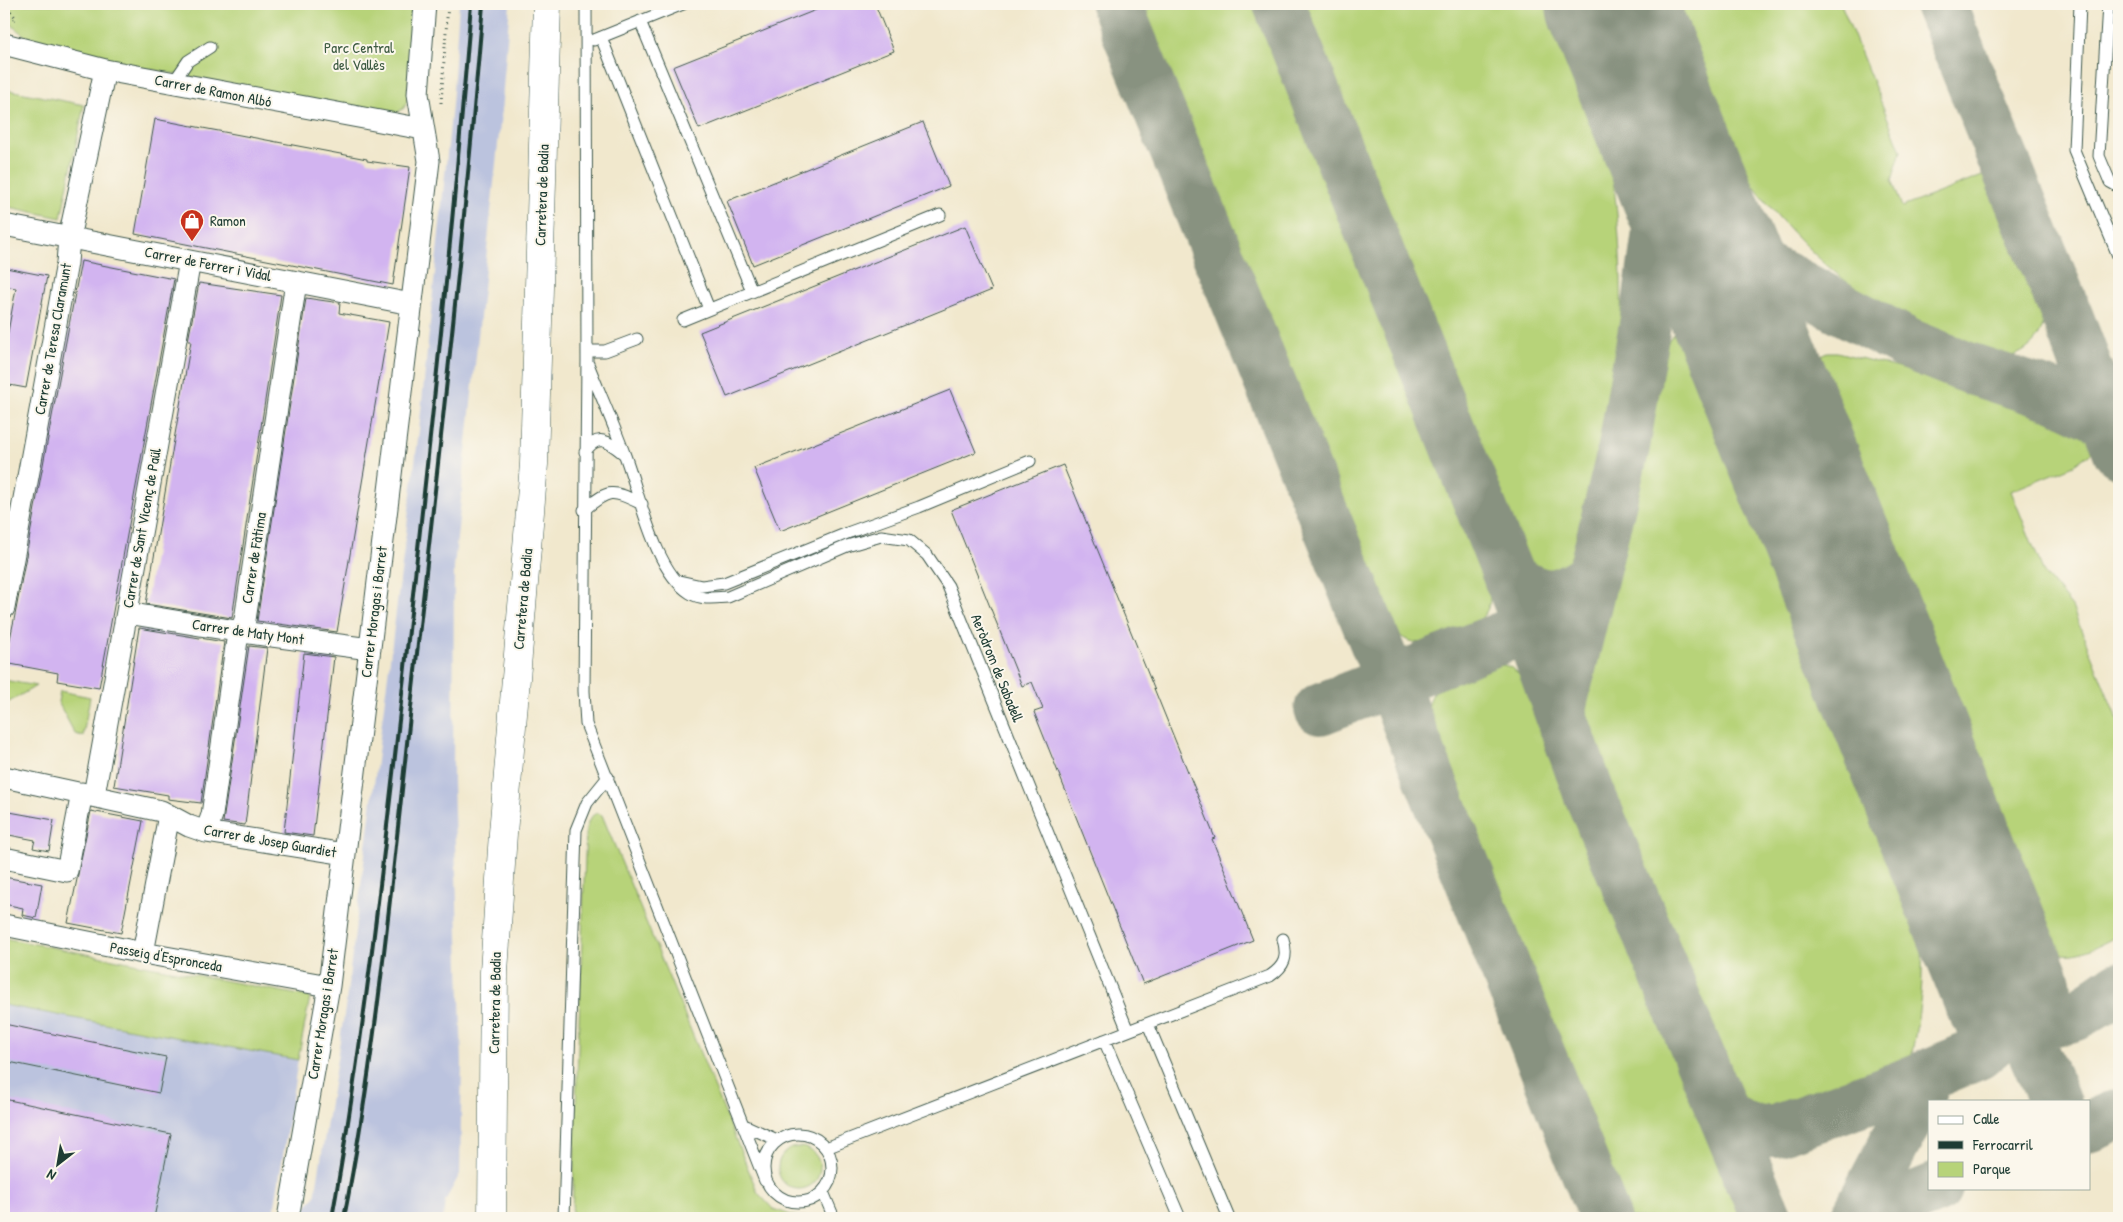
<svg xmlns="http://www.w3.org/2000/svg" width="2123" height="1222" font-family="'Patrick Hand',sans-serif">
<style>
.industrial{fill:#bbc3de}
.green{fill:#b7d379;stroke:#6b8856}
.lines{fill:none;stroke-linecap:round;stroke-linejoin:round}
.taxiway{stroke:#889280;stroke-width:52}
.runway{stroke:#889280;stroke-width:130}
.building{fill:#d2b4f0}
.lane-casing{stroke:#3e574b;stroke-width:13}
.street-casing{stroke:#3e574b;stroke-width:23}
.secondary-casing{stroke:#3e574b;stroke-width:29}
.path{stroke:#3e574b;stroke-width:3;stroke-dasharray:1 4;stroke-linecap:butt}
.lane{stroke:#fff;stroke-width:11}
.street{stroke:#fff;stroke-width:21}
.secondary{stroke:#fff;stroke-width:28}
.rail{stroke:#1f3d34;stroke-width:4}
.labels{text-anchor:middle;stroke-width:4;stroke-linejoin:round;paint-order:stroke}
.park-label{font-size:15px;fill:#3d5b42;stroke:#fbf7ec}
.street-label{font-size:15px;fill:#1f3d34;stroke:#fbf7ec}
.poi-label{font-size:15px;fill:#1f3d34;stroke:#fbf7ec;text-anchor:start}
</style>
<rect width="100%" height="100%" fill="#fbf7ec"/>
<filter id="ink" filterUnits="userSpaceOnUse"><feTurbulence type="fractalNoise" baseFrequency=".02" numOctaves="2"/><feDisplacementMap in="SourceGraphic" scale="10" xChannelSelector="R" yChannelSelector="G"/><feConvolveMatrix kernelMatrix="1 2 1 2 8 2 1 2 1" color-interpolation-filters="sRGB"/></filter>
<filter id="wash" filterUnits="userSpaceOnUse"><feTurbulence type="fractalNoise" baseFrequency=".0096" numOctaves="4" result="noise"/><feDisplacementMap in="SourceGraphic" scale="20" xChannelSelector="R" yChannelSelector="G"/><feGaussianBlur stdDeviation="1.12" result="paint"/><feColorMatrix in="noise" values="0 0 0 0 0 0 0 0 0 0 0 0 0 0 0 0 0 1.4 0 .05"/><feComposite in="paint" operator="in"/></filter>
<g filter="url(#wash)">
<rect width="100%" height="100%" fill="#f1e8cd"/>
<path class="industrial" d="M459,4h51l-10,121 -46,442 -1,213 9,280 -2,114 -15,27 -2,17h-139l3,-13 8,-8 30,-188 20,-154 54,-424 33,-326z
M4,1005l294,55 -25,158h-269z"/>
<path class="green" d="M4,4h411l-8,98 -3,6 -9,6 -258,-47 -103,-24 -19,-15 -9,-10 -2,-4z
M1158,4h103l222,555c3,14 11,35 5,49 -7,21 -62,44 -83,31 -22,-13 -32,-45 -43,-67l-218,-541c-1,-14 1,-22 14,-27z
M1300,4h264c8,21 18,42 24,63 19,61 29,125 32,189 2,34 2,69 -2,102 -4,40 -26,186 -56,210 -6,5 -18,4 -25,0 -15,-10 -25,-34 -34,-50l-196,-485z
M1663,4h178l60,147 -9,29 10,27 88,-34 54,133c3,19 -6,38 -24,47 -27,13 -63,-5 -87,-17 -75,-36 -143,-96 -190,-165 -16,-22 -24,-47 -36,-71 -6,-12 -14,-24 -20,-36 -9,-20 -16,-40 -24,-60z
M4,89l80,16 -23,113 -57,-12z
M1673,334c14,-1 24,5 30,18l198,489c14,43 23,88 21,133 0,27 -6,54 -10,81l-83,36 -65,17c-22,-3 -33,-31 -44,-49l-130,-323 -8,-26 2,-28 53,-216 21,-94 8,-28z
M1827,352h10l211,55 27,14 25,25 -26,19 -63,26 33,82 28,34 45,112 2,-1v217c-29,15 -64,37 -84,-5l-220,-547c-4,-14 -2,-26 12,-31z
M1503,665c21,3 36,39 47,56l179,448 6,20 2,29h-114l-1,-1 -171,-425c-8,-20 -29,-72 -21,-92 10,-26 49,-31 73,-35z
M4,680l32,6 -32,19z
M60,691l30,6 -7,39 -8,-2 -17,-32z
M598,813l4,2 156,378 15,16 21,7 23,2h-245l14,-390c3,-7 4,-13 12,-15z
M4,938l306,59 -12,63 -294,-55z
M778 1168a21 21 0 1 1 42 0a21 21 0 1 1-42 0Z"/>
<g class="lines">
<path class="taxiway" d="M1116,4l275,677 214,537
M1279,4l250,623 60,166 178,425
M1940,4l128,314 51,134
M1711,251l38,10 40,19 117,63 62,25 90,29 48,23
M1509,578c38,24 48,21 84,-3l31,-128 23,-135 22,-161
M1320,709l209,-82 32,-18 32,-34 -33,134
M2007,991c8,7 16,17 26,23 30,18 63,-11 86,-27
M2007,991l48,110
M1724,1114c17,15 28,17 51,17l124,-44 79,-33 21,-18 11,-24 -3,-21
M2089,1127l30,-13
M1856,1218l62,-120 8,-22
M1863,1218l74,-30"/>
<path class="runway" d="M1611,4l396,987"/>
</g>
<g id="blocks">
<path class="building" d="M831,4h44l19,47 -195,78 -26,-62z
M155,119l212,40v2l43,6 -17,118 -258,-51z
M923,122l26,64 -196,79 -26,-64z
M965,226l27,64 -265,107 -27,-65z
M81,261l93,18 -75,409 -42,-7 1,-8 -53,-10 11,-53z
M6,268l41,8 -21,112 -22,-4v-30l12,-66 -12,-2z
M199,283l82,12 -49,323 -86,-14 45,-263h-3z
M306,298l34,5 -1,10 50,9 -52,310 -80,-11z
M950,390l26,62 -196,79 -26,-63z
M1063,465l152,373 -3,1 41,101 -110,44 -109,-272 9,-3 -11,-27 -10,4 -71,-176z
M139,628l85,14 -23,161 -33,-4v-4l-54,-9z
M249,646l18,2 -22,177 -22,-3z
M304,653l30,4 -21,179 -29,-4z
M4,811l50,9 -5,31 -16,-3 2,-8 -31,-6z
M91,811l52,10 -22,112 -53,-10z
M4,877l38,7 -6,34 -14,-3 1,-7 -19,-4z
M4,1024l162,33 -7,36 -155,-32z
M4,1099l167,35 -17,84h-150z"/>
</g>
</g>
<g filter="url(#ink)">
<use href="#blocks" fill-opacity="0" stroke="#3e574b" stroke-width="1"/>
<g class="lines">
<g class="lane-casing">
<path id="lane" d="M586,4l1,356 -3,331 2,33 179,457
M2080,4l-6,146 45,108
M2108,4l-9,152 11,26 9,5
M640,21l112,270
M601,37l108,272
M594,40l89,-36
M173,83l15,-22 22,-14
M683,320l257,-105
M587,351h18l32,-12
M588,364c12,30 25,59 36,89 15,38 30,118 66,140 11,7 25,5 38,4l119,-51 34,-10 28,4 18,15 21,31 180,445
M585,452c13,-20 24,-10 39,2
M584,510c26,-22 28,-20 58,-6
M679,581l23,5 22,-3 126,-51 69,-25 111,-46
M1148,1024l81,194
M1104,1040l76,178
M744,1125l33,15
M764 1168a34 34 0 1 1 68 0a34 34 0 1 1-68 0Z
M826,1148l444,-172c15,-10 18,-19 13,-37
M823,1192l11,26
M564,1218l12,-388 11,-27 21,-26"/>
</g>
<g class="street-casing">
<path id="street" d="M4,44l101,26 318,59
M4,225l407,79
M4,608l63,-345 2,-25 36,-168
M127,613l115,19 128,17
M4,777l157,34 28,15 17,6 139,22
M94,795l96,-534
M206,832l6,-17 25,-175 8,-20 51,-338
M4,858l63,13 15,-78
M4,925l139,28 186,33
M143,953l26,-138
M288,1218l41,-232 100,-825 -11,-67 7,-90"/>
</g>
<g class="secondary-casing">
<path id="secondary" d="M492,1218l2,-246 9,-139 31,-369 13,-460"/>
</g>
<path class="path" d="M4,4l12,14 -3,3
M441,103l7,-99"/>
<use href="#lane" class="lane"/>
<use href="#street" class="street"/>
<use href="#secondary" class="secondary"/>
<path class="rail" d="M332,1218c33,-185 53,-373 74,-560 24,-218 48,-436 65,-654
M344,1218c33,-168 48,-341 67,-511 26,-234 53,-468 72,-703"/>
</g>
</g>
<defs>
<g id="shop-pin" transform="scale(1.25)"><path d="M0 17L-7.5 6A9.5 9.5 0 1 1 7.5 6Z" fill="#c8321e" stroke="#fbf7ec"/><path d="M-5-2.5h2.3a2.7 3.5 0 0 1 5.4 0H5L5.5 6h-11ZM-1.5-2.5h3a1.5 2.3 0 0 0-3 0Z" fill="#fff"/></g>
</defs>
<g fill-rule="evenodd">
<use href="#shop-pin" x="192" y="221"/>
</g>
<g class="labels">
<g class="park-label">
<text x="359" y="53">Parc Central<tspan x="359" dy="17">del Vallès</tspan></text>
</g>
<g class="street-label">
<text transform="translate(213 91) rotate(11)" y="5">Carrer de Ramon Albó</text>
<text transform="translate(542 195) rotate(-88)" y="5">Carretera de Badia</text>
<text transform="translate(208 264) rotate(11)" y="5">Carrer de Ferrer i Vidal</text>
<text transform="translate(53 339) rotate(-80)" y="5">Carrer de Teresa Claramunt</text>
<text transform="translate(142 528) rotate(-80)" y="5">Carrer de Sant Vicenç de Paül</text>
<text transform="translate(254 558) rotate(-81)" y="5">Carrer de Fàtima</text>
<text transform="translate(523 599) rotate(-85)" y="5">Carretera de Badia</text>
<text transform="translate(374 612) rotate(-83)" y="5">Carrer Moragas i Barret</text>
<text transform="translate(248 632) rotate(8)" y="5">Carrer de Maty Mont</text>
<text transform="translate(997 668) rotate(68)" y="5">Aeròdrom de Sabadell</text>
<text transform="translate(270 841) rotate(10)" y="5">Carrer de Josep Guardiet</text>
<text transform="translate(166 957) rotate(10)" y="5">Passeig d'Espronceda</text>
<text transform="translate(495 1003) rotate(-89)" y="5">Carretera de Badia</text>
<text transform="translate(323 1014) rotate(-81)" y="5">Carrer Moragas i Barret</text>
</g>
<g class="poi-label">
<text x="210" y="226">Ramon</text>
</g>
</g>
<rect width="2123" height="1222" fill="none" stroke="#fbf7ec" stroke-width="20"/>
<rect x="1928" y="1100" width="162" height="90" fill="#fbf7ec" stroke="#a3ada2"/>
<rect x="1938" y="1116" width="25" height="8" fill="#ffffff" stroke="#a3ada2"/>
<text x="1973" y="1124" font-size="15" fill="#1f3d34">Calle</text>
<rect x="1938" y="1141" width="25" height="8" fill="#1f3d34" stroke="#a3ada2"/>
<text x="1973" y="1150" font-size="15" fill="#1f3d34">Ferrocarril</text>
<rect x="1938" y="1162" width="25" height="15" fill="#b7d379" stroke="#a3ada2"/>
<text x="1973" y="1174" font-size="15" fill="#1f3d34">Parque</text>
<g transform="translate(58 1164) rotate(211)" stroke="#fbf7ec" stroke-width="4" paint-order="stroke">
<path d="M0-4L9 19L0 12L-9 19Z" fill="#1f3d34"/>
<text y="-8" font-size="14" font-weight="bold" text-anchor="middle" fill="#1f3d34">N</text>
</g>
</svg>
